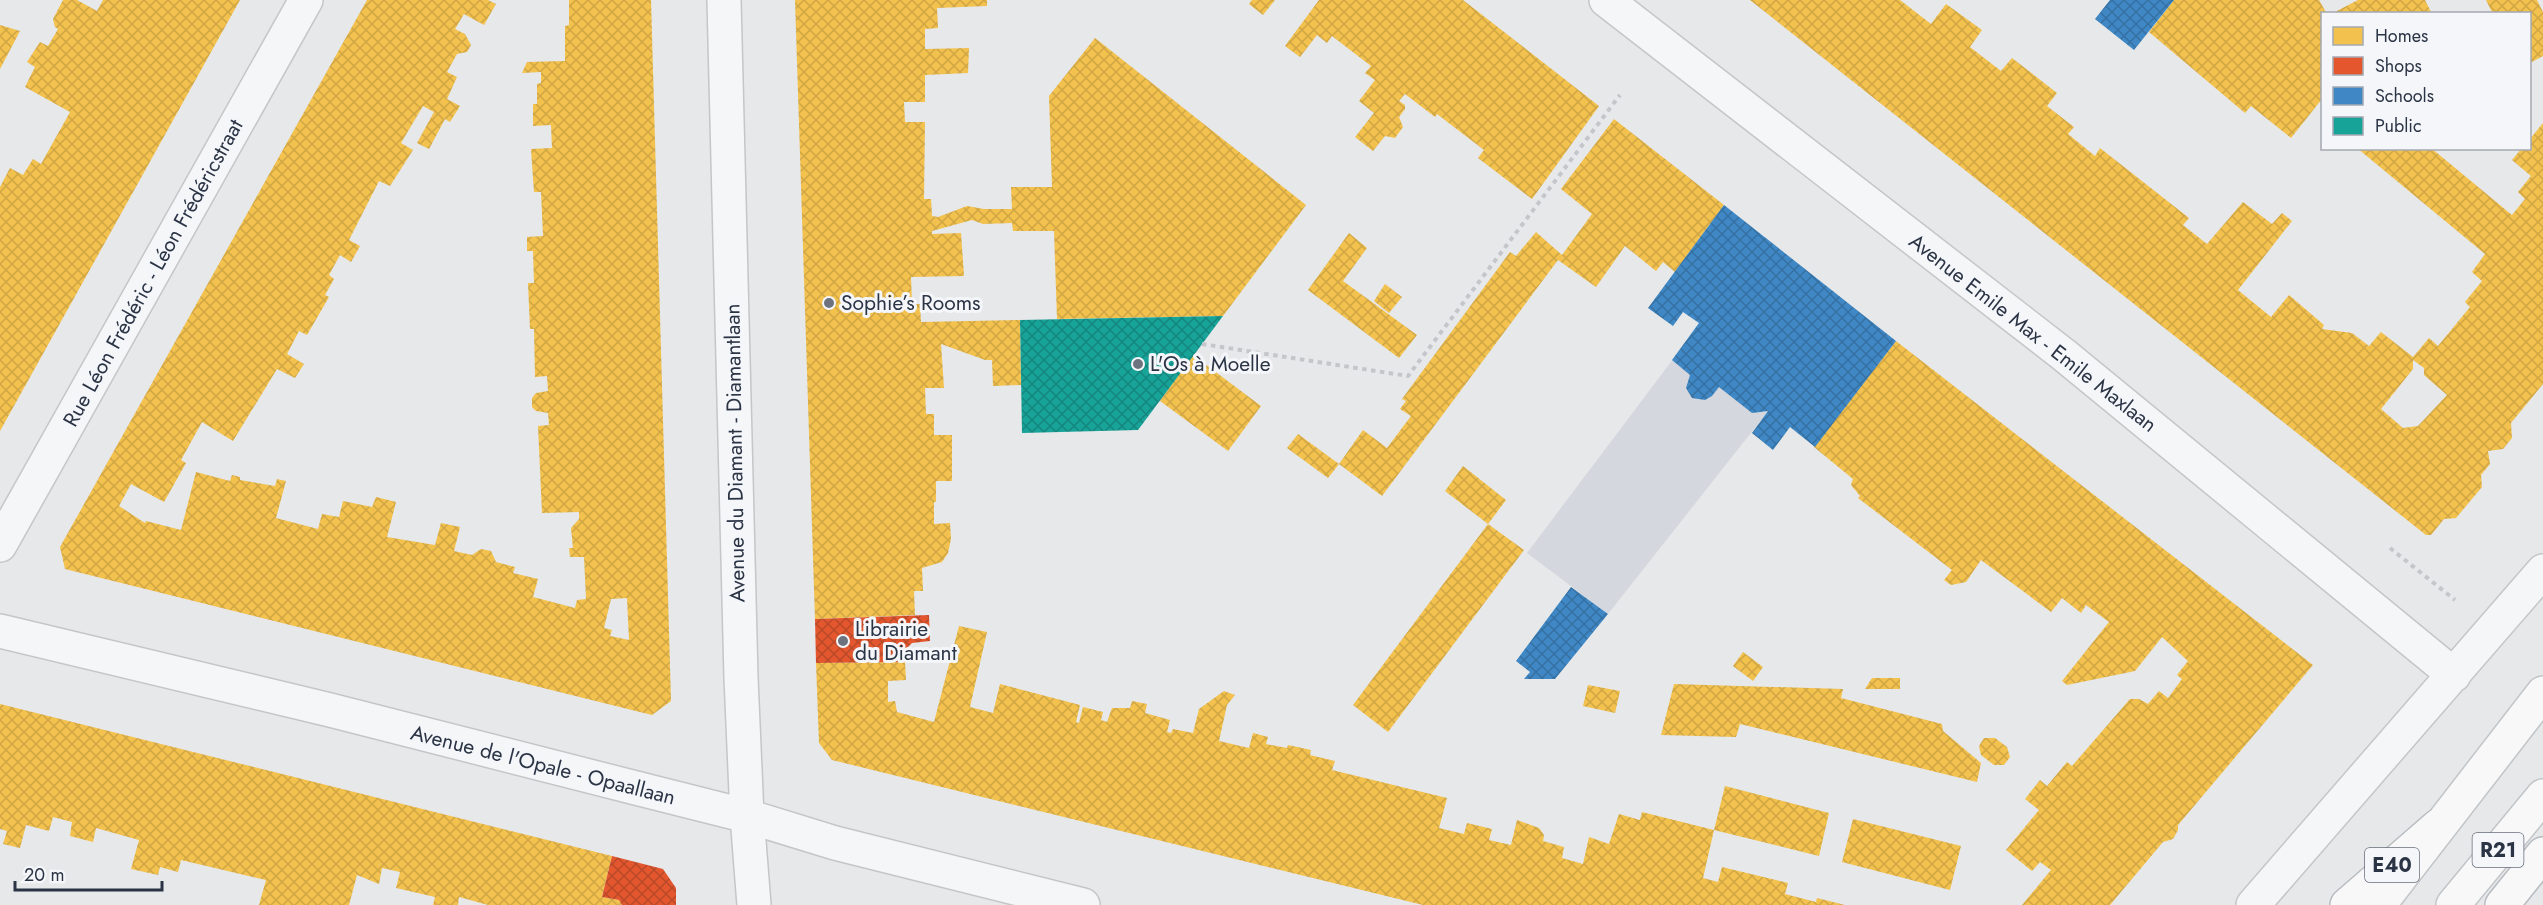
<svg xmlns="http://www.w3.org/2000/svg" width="2543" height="905" font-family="Jost,sans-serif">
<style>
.built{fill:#d4d7dd}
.homes{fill:url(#homes-cross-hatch);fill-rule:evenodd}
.shops{fill:url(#shops-cross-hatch)}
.schools{fill:url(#schools-cross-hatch)}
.public{fill:url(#public-cross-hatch)}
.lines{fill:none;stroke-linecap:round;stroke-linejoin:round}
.minor-casing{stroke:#c4c6c8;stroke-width:36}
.major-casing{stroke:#c2c5c8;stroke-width:36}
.highway-casing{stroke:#b8bbbf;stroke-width:36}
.path{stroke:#c5c6ca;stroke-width:4;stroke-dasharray:4.5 4.5;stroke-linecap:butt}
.minor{stroke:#f5f6f7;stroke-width:33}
.major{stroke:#f8f8f8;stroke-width:33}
.highway{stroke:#f8f8f8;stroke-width:33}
.poi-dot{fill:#6c737f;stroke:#f4f6f9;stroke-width:2}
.labels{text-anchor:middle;stroke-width:6;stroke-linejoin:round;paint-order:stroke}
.shield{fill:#f4f6f9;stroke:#676e7b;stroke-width:1.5}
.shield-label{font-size:20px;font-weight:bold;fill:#2b3445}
.street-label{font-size:21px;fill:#2b3445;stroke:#f4f6f9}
.poi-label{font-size:21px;fill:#2b3445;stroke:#f4f6f9;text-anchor:start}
</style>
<defs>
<pattern id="homes-cross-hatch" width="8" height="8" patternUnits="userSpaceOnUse" patternTransform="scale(1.5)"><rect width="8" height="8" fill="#f2c14e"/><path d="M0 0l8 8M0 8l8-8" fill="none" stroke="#d0a645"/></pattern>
<pattern id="shops-cross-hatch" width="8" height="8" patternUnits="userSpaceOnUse" patternTransform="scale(1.5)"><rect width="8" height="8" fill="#e4572e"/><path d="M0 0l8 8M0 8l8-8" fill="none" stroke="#b94929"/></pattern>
<pattern id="schools-cross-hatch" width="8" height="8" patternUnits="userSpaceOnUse" patternTransform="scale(1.5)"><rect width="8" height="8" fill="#3f88c5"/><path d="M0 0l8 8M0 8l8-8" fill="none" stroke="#3570a2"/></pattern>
<pattern id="public-cross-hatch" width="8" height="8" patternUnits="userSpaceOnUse" patternTransform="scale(1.5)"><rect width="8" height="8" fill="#17a398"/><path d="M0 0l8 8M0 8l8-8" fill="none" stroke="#15867e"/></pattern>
</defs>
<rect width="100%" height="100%" fill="#e6e8ea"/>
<path class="built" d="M1765,237l86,69 -243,308 -81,-61z"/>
<path class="homes" d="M63,0h14l20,11 6,-11h137l-240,431v-244l10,-19 13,7 10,-16 8,5 29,-52 -45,-25 10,-20 -8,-5 13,-20 8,4 10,-17 -3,-2 -2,-8z
M367,0h121l8,4 -12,21 -20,-11 -9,15 10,5 6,11 -4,7 -10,2 -10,18 10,5 -10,22 13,7 -10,16 -5,-3 -16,30 -12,-6 17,-31 -11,-6 -22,37 12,7 -23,36 -11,-5 -30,59 11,6 -9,16 -11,-7 -11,20 5,4 -9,16 4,2 -22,38 -8,-4 -12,23 17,10 -9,14 -18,-9 -44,72 -31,-19 -21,38 5,3 -22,39 -33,-18 -12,22 26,17 1,-2 35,9 15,-58 34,9 2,-6 8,2v3l35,6 2,-7 9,2 -10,37 42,11 4,-15 17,3 4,-16 29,6 4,-10 20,5 -9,35 48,8 6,-22 19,4 -6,24 18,4 9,-6 10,2 5,11 19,5 -2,6 25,6 -5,18 42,11 2,-8 9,-1 -2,-42h-14l-1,-9h4l-2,-20 8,-9v-7l-37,1 -4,-87 11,-1 -1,-12 -12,-2 -4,-4v-9l4,-5 12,-2 -1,-15 -12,1 -1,-48h-4l-2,-46h6l-1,-32h-6v-14l16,-1 -2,-44h-7l-3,-43 21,-1 -1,-23 -18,1v-22h4v-20l4,-1v-11l-19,1 5,-11 38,-1v-35l4,-1v-25h82l20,701 -19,14 -587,-146 -5,-22zM627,598l2,42 -19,-4 2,-6 -8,-2 7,-29z
M795,0h192v6l-50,2 1,20 -13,1v20l44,-1 -1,25 -43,2v27h-21l1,20h20l-1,77h7l1,17 6,1 29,-11 17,3h28l-1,-22h41l-3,-91 46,-58 211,167 -83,111 -166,3 -3,-88h-41l-1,-8 -29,1 -11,-4 -40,11v3l29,-1 3,43 -53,1 1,27h8l1,18 99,-2 1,65 -28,1 -1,-26h-7l-44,-16 3,44h-19l1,26h8v21h18v46h-16v21h-2v22l16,-1 1,16 -3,14 -6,9 -20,6 1,23h-9l1,24 -100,4z
M1252,0h23l-12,15 -14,-11z
M1319,0h144l136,106 -67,93 -54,-41 6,-8 -47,-36 -2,3 -30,-23 -6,7 6,4v4l-6,8 4,10 -8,11 -10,-2 -12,15 -18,-14 19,-24 -15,-12 16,-21 -10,-7 6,-7 -39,-30 -5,7 -10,-8 -17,22 -15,-11z
M1750,0h150l31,24 15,-20 36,26 -12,17 31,24 11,-13 45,35 -10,13 27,21 -6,7 27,22 5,-8 89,70 -6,7 24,19 36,-42 29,22 10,-11 10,8 -54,69 33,27 18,-22 35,30 -2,4 30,4 17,13 12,-14 32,25 16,-19 9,8 32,-39 -5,-5 17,-21 -10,-9 13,-18 -128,-106h74l81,67 13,-16 -7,-7 13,-16 -19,-16 10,-12h8v-9l13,-16v261l-32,39 1,15 -9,11 -15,2 2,13 -9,11 1,12 -26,31 -12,1 -13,16h-5zM2413,360l11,8v7l23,20 -29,31 -15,2 -22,-19 32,-40z
M2174,0h145l8,14h-5v85l-31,39 -40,-32 -6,7 -96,-81z
M2358,0h67l7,14h-101z
M2486,0h51l6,12v44l-13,7v-49h-37z
M0,25l20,6 -20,38z
M1614,119l110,86 -49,67 -12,-10 -7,9 -31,-25 -29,41 -38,-27 -176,236 -43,-32 -11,14 -41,-30 11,-14 41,30 24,-34 24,18 24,-32 -11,-7 6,-8 -4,-2 108,-147 6,4 20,-24 26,23 30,-41 -31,-25z
M1349,233l18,15 -24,33 74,54 -18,23 -91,-68z
M1385,284l17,13 -13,16 -15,-12z
M1896,341l417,324 -135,160v5l-5,9 -10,3 -53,63h-88l29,-35 -11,-8 -8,9 -26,-21 33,-40 -14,-11 15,-19 7,6 20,-24 5,4 58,-67h9l9,5 11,-13 9,7 14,-19 -5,-4 11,-14 -26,-24 -27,34 -68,14 -5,-4 47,-59 -23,-17 -5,8 -19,-15 -11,14 -70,-52 -15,22 -15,3 -7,-5 8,-10 -94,-72 2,-2 -9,-11 2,-6 -39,-32z
M1193,355l68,51 -33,45 -68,-50z
M1463,466l43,34 -18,24 -43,-33z
M1488,524l36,26 -136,182 -35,-27z
M959,626l28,6 -17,75 23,6 7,-29 80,21 -4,17 3,1 4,-16 20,5 -2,8 6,2 5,-14h18l2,-7 15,3 -2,9 25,7 -3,12 4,1 2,-4 20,4 6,-24 25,-18 11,4 -8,10 -8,36 30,7 4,-15 15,4 -2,7 21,4 1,-3 23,5 -1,5 25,6 -3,9 115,28 -8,30 25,6 3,-11 25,6 -3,11 22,5 6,-25 22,8 5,7 -1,6 21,6 -2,11 21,6 6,-27 20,7 10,-30 21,6 2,-8 72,18 -11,48 15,4 4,-15 66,16 -3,11 31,8 1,-4 28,7h-422l-591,-145 -13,-17 -3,-80 89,-1 1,18 -18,1v21l7,-1 2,11 37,10z
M1743,652l20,15 -10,14 -20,-15z
M1872,678h28v11h-35z
M1674,684l169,5 -2,9 101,26 1,7 38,32 -4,19 -237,-58 -4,13 -75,-2z
M1588,685l32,6 -5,22 -32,-7z
M0,704l612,152 -10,41 17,3 3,5h-134l-29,-8 -1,8h-25l2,-8 -39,-9 4,-16 -18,-4 -3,16 -22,-9 -8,30h-90l7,-25 -85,-20 -3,12 -18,-5 -2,8 -27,-6 8,-29 -43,-12 -3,14 -23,-6 2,-14 -19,-5 -4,14 -23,-6 -6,23 -17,-4 4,-13 -7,-2z
M1984,738h11l12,9 3,10 -6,8h-10l-13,-10 -2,-9z
M1725,786l104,27 -10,43 -105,-26z
M1853,819l108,27 -11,44 -108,-28z"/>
<path class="shops" d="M929,615l1,26 -18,2 -8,8 1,11 -89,1 -1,-44z
M612,856l51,13 13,19v17h-54l-3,-5 -17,-3z"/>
<path class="schools" d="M2110,0h64l-40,50 -39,-31z
M1724,205l172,136 -81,106 -25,-20 -17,23 -21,-17 16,-22 -16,2 -33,-26 -7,9 -7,4 -13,-2 -6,-10 4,-13 -18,-15 27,-37 -16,-11 -10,14 -25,-18z
M1571,587l37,27 -53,65h-31l6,-7 -14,-11z"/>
<path class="public" d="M1223,316l-85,114 -116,3 -2,-113z"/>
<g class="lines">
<g class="minor-casing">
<path id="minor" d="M724,0l17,678 6,138 7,89
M1606,0l458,355 390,320
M0,545l306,-545
M0,631l330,79 302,77 115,29 88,27 248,62
M2253,905l290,-334"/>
</g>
<g class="major-casing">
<path id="major" d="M2379,905l164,-212
M2453,905l90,-109"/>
</g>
<g class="highway-casing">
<path id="highway" d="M2347,905l91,-79
M2502,905l41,-51"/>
</g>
<path class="path" d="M1202,344l206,32 212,-281
M2390,548l65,52"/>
<use href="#minor" class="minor"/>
<use href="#major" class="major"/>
<use href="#highway" class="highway"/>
</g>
<g class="poi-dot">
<circle cx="829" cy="303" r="6"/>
<circle cx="1138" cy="364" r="6"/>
<circle cx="843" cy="641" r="6"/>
</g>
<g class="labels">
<g class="shield">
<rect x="2472.5" y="833" width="51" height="34" rx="4.5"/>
<rect x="2365" y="848" width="54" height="34" rx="4.5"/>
</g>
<g class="shield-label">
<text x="2498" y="857">R21</text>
<text x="2392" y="872">E40</text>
</g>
<g class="street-label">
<text transform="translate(153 273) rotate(-61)" y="7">Rue Léon Frédéric - Léon Frédéricstraat</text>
<text transform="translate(2033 333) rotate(38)" y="7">Avenue Emile Max - Emile Maxlaan</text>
<text transform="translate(735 453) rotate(-91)" y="7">Avenue du Diamant - Diamantlaan</text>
<text transform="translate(543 765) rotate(14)" y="7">Avenue de l'Opale - Opaallaan</text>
</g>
<g class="poi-label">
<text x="841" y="310">Sophie’s Rooms</text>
<text x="1150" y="371">L'Os à Moelle</text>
<text x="855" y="636">Librairie<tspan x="855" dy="24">du Diamant</tspan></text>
</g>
</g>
<rect x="2321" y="12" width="210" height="138" fill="#f4f6f9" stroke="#a4a8b1" stroke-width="1.5"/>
<rect x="2333" y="27" width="30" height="18" fill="#f2c14e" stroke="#a4a8b1" stroke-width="1.5"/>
<text x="2375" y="42" font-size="18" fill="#2b3445">Homes</text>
<rect x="2333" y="57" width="30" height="18" fill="#e4572e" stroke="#a4a8b1" stroke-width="1.5"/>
<text x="2375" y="72" font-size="18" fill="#2b3445">Shops</text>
<rect x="2333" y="87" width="30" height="18" fill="#3f88c5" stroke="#a4a8b1" stroke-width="1.5"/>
<text x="2375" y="102" font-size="18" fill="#2b3445">Schools</text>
<rect x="2333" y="117" width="30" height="18" fill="#17a398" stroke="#a4a8b1" stroke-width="1.5"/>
<text x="2375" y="132" font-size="18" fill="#2b3445">Public</text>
<path d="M15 881v9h147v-9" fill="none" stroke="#2b3445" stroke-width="3"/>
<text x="24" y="881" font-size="18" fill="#2b3445" stroke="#f4f6f9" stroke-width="4.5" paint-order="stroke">20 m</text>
</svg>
